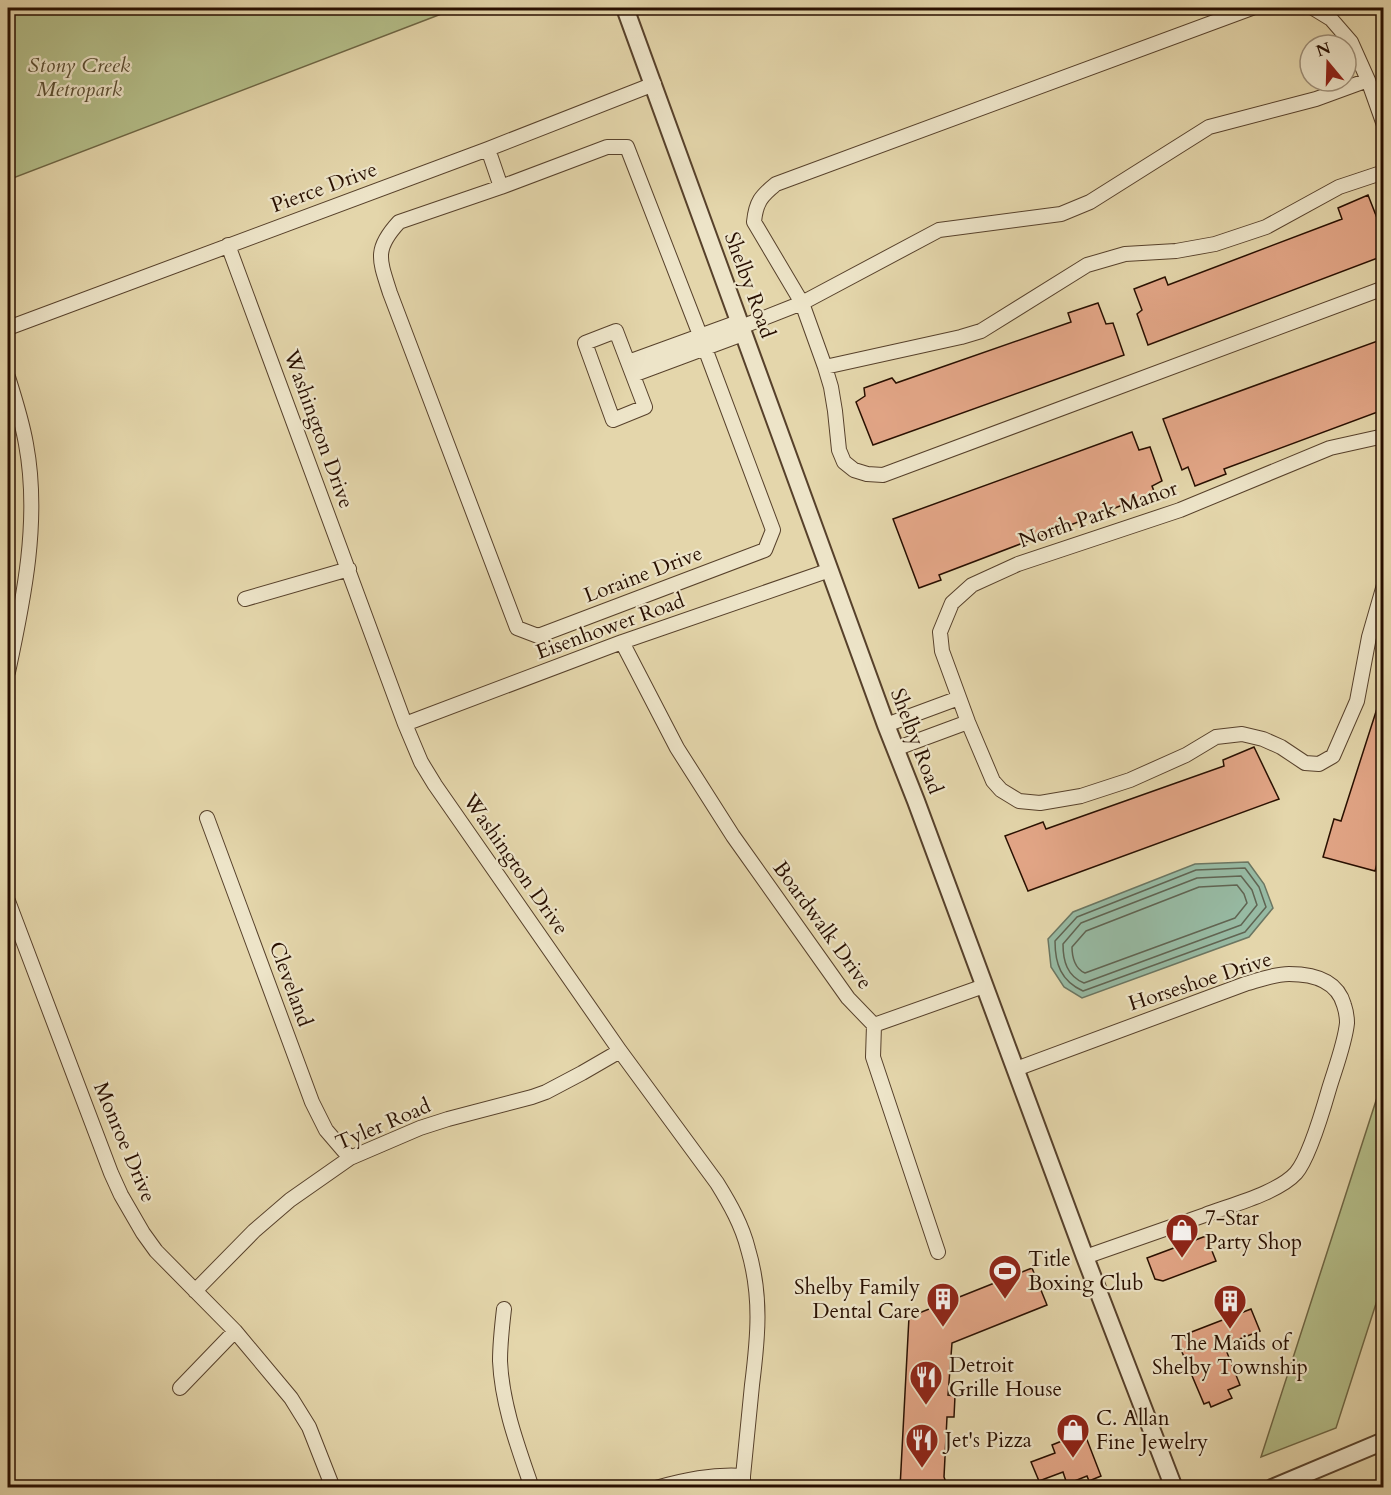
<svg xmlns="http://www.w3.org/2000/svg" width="1391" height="1495" font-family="Cardo,serif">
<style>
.green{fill:#b4be89;stroke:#6e6644;stroke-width:1.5}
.water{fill:#97baa3;stroke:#6b7662;stroke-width:1.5}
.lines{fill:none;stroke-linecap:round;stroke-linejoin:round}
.shore{stroke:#606452;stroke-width:1.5}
.building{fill:#e3a687;stroke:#280f00;stroke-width:1.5}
.minor-casing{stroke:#57412b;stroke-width:16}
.tertiary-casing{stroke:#57412b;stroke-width:20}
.minor{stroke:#ede4c8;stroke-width:14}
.tertiary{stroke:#ede4c8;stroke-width:16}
.labels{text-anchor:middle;stroke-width:4.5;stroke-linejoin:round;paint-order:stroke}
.park-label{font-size:21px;font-style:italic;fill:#594c30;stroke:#ede4c8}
.street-label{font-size:21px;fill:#280f00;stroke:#ede4c8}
.poi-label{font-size:21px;fill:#280f00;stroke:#ede4c8;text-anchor:start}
</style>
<rect width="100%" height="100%" fill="#e4d6ab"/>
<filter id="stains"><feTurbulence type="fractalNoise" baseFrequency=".00333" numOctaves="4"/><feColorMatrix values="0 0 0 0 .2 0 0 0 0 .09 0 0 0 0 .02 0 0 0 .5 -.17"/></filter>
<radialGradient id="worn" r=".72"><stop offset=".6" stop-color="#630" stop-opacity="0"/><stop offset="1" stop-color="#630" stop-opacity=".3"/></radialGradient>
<path class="green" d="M8,8h449l-449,172z
M1383,1079v203l-47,146 -75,29z"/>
<path class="water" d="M1248,862l16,22 9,24 -24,29 -167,61 -18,-11 -13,-20 -3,-28 25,-27 122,-48z"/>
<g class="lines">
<path class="shore" d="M1245,868l14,19 7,20 -21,25 -162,59c-22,-10 -28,-27 -28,-50l22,-24 119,-47z
M1241,876l11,14 5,15 -16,20 -157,58c-17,-7 -21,-22 -21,-39l18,-21 116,-45z
M1237,885l7,9 3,9 -12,15 -150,55c-10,-4 -13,-16 -13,-26l14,-16 113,-44z"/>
</g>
<path class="building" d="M1368,195l11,28 4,-1v34l-235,89 -11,-31 5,-4 -8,-21 31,-12 3,8 174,-66 -4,-11z
M1098,303l8,21 7,-1 11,32 -251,90 -17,-43 9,-6 -1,-8 28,-10 4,5 175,-61 -3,-9z
M1383,339v71l-159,59 2,5 -31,12 -7,-19 -6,3 -19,-51z
M1132,432l7,18 11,-3 12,34 -10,5 5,13 -25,10 -4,-6 -189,72 2,5 -22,8 -26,-69z
M1381,696h2v147l-8,28 -52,-14 11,-38 7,2z
M1254,747l25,52 -251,92 -23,-55 38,-14 3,7 178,-63 -1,-6z
M1206,1236l10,25 -53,20 -8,-2 -8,-21z
M1032,1268l15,37 -95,38 -4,52 7,1 -1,21h-7l-3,60 4,11h-48l9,-171z
M1251,1309l9,22 -36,14 16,40 -12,5 4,8 -21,9 -2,-5 -5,2 -28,-66z
M1084,1432l17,44 -12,5 -2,-5 -20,8 -4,-12 -24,9 -8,-19 24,-9 -3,-8z"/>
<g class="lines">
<g class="minor-casing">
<path id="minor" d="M1252,8l-476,176c-15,12 -20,18 -22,38l48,81 23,64 6,20 4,24 4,39 5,12 10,8 13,4 16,1 501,-187
M1313,8l18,11 20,23 17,38 16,45
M607,147h20l73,188 73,195 -8,20 -227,86 -21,-8 -127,-335c-11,-34 -16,-44 9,-71l102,-35z
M488,149l13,38
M228,245l177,479 16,38 14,23 185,266 97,132c13,21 25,42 31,66 14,47 10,88 4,136 -3,30 -6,61 -9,91v12
M741,327l61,-24 137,-73 122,-16 29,-12 119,-75 107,-28 52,-19
M8,328l480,-179 166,-65
M616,331l29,76 -32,13 -28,-77z
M628,362l110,-40
M825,367l136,-30 20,-6 106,-66 38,-11 51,-3 39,-7 51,-17 73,-40 45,-15
M633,375l110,-41
M8,377c7,22 14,44 18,67 14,75 -2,154 -18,228
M1384,436l-54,12 -150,62 -162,54 -46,21 -20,18 -12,29 2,19 26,71 25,59 8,9 18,11 21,2 41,-7 49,-16 56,-25 30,-18 26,-3 21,5 18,8 24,16 14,1 14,-8 24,-55 12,-64 15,-52
M245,599l104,-30
M622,642l55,106 56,88 115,162 26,27 -1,32 65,195
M405,724l217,-82 208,-72
M886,725l73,-27
M895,749l73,-27
M207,818l105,284 14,28 24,28
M8,901l103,272 10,22 22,38 13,18 79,80 56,67 18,29 24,61
M874,1025l110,-39
M1016,1069l229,-85c14,-4 29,-10 44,-10 24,0 48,6 55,31 2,6 3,12 3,18 -2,20 -12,46 -18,66 -6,21 -20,69 -33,84 -18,20 -65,32 -91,42 -40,14 -80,28 -120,42
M195,1291l59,-60 36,-31 60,-42 70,-30 28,-9 84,-22 14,-5 36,-19 38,-22
M504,1309c-2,17 -4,35 -4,52 2,44 18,86 32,127
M180,1388l55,-57
M656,1488c29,-8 56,-14 87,-12"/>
</g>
<g class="tertiary-casing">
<path id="tertiary" d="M625,8l261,717 30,76 169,456 89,231
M1272,1488l112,-47"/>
</g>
<use href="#minor" class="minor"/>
<use href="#tertiary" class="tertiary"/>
</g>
<defs>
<g id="shop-pin" transform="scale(1.725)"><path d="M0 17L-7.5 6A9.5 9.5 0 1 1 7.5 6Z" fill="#8f2418" stroke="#ede4c8"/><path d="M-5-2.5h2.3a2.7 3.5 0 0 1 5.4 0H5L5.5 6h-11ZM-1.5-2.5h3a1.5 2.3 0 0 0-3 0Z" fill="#fff"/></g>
<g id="stadium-pin" transform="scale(1.725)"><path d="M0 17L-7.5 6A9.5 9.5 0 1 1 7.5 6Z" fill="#8f2418" stroke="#ede4c8"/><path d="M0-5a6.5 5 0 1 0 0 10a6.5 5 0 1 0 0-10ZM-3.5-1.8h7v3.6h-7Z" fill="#fff"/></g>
<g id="building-pin" transform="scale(1.725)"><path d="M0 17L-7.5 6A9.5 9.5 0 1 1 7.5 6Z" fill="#8f2418" stroke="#ede4c8"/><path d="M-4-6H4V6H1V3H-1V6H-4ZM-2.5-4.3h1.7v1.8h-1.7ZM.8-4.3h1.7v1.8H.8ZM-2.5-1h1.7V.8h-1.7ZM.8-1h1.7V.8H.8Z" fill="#fff"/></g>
<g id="restaurant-pin" transform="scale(1.725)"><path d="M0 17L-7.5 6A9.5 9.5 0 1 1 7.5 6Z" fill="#8f2418" stroke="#ede4c8"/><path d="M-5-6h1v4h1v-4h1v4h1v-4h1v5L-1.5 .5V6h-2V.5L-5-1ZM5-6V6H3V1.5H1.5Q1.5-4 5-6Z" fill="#fff"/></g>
</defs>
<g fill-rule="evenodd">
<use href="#shop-pin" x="1182" y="1230"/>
<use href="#stadium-pin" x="1005" y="1271"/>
<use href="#building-pin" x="943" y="1299"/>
<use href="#building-pin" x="1230" y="1301"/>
<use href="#restaurant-pin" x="926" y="1377"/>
<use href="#shop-pin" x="1073" y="1430"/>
<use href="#restaurant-pin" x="922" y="1440"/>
</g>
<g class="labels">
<g class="park-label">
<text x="79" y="72">Stony Creek<tspan x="79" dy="24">Metropark</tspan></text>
</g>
<g class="street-label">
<text transform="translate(324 187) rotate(-20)" y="7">Pierce Drive</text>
<text transform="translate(750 285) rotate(70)" y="7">Shelby Road</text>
<text transform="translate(319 429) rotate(70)" y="7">Washington Drive</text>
<text transform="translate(1098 514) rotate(-19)" y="7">North Park Manor</text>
<text transform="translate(643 574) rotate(-21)" y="7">Loraine Drive</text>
<text transform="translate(610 626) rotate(-20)" y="7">Eisenhower Road</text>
<text transform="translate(917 741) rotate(69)" y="7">Shelby Road</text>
<text transform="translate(516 864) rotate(55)" y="7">Washington Drive</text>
<text transform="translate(823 925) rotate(54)" y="7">Boardwalk Drive</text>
<text transform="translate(1200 981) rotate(-18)" y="7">Horseshoe Drive</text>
<text transform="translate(291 984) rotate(70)" y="7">Cleveland</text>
<text transform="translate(383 1124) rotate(-23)" y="7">Tyler Road</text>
<text transform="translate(125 1142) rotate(67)" y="7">Monroe Drive</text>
</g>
<g class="poi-label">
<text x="1205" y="1225">7-Star<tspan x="1205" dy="24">Party Shop</tspan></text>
<text x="1028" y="1266">Title<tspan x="1028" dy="24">Boxing Club</tspan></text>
<text x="920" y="1294" text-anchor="end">Shelby Family<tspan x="920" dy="24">Dental Care</tspan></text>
<text x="1230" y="1350" text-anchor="middle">The Maids of<tspan x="1230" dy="24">Shelby Township</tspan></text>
<text x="949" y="1372">Detroit<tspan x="949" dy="24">Grille House</tspan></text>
<text x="1096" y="1425">C. Allan<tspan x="1096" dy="24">Fine Jewelry</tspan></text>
<text x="945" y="1447">Jet's Pizza</text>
</g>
</g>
<rect width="1391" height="1495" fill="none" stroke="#e4d6ab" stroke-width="30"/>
<rect x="9" y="9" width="1373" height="1477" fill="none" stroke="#280f00" stroke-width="3"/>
<rect x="15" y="15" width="1361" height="1465" fill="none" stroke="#280f00" stroke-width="1.5"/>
<g transform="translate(1328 63) rotate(341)"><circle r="28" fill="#ede4c8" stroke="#9e8f78" stroke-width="1.5"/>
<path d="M0-4.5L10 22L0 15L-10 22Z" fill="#8f2418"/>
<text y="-9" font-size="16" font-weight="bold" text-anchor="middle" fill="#280f00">N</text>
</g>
<rect width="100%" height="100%" filter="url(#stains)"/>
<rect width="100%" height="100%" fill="url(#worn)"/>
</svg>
